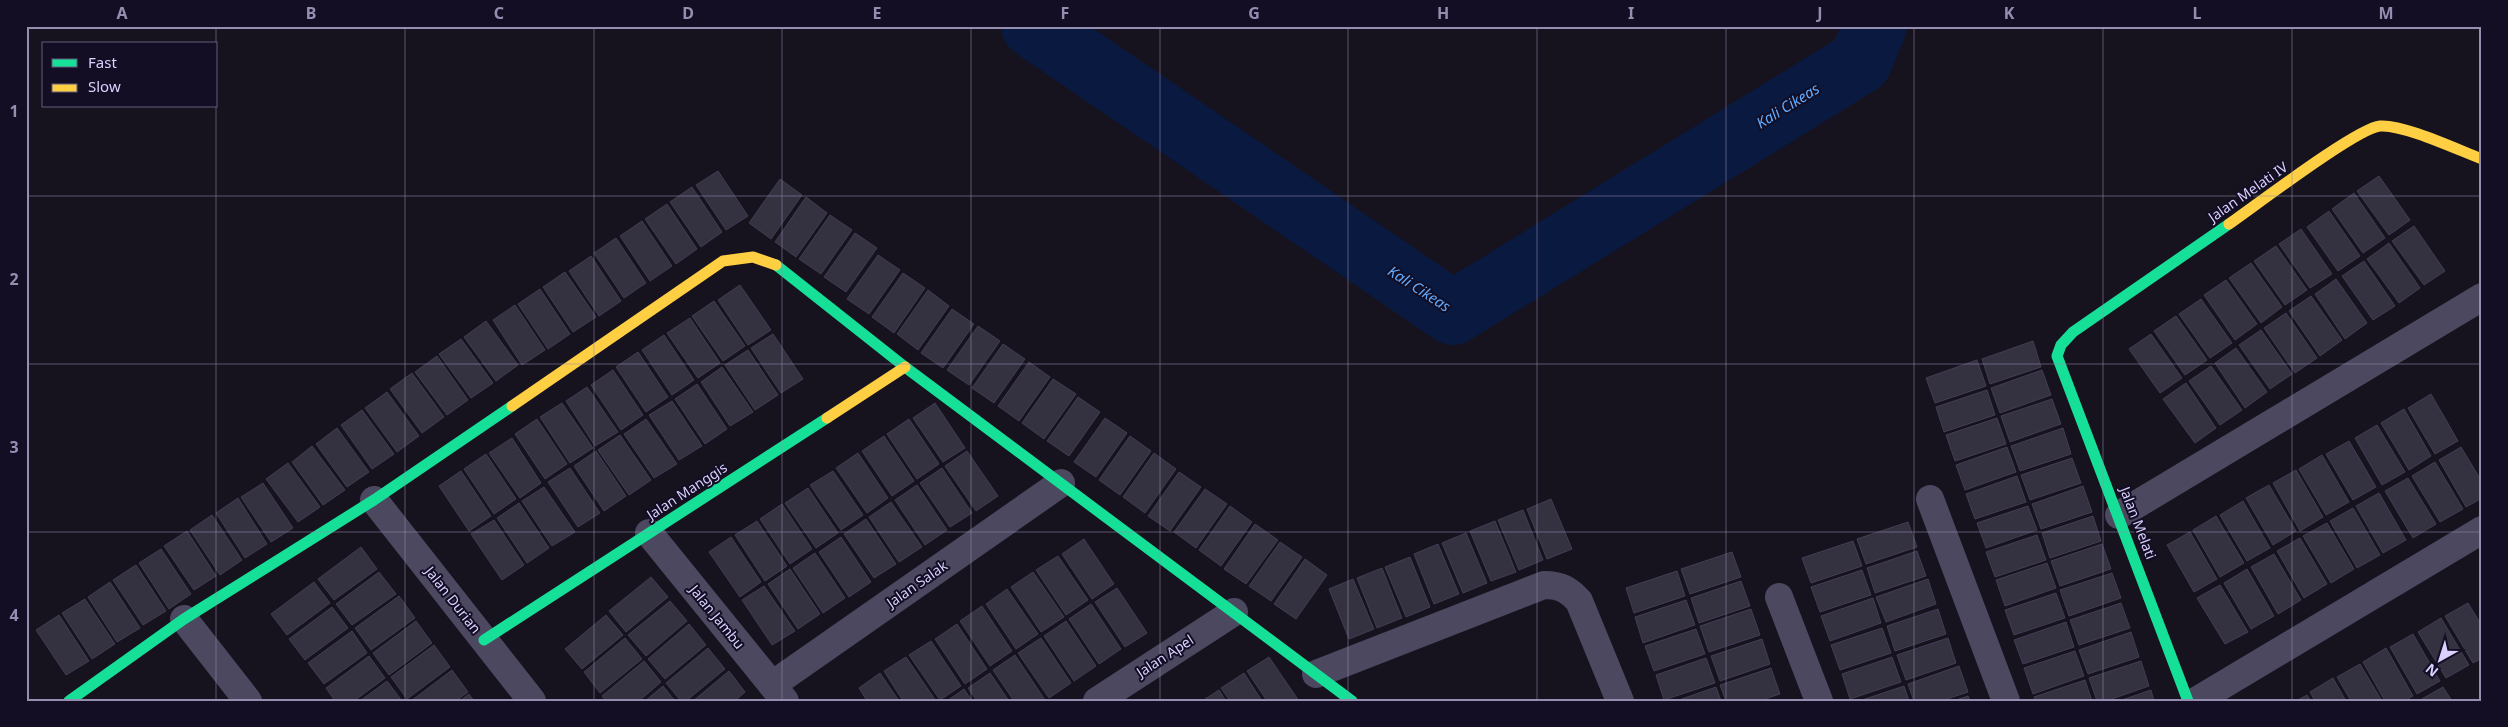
<svg xmlns="http://www.w3.org/2000/svg" width="2508" height="727" font-family="'Noto Sans',sans-serif">
<style>
.lines{fill:none;stroke-linecap:round;stroke-linejoin:round}
.river{stroke:#0a193f;stroke-width:64}
.building{fill:#343141;stroke:#433d53}
.street{stroke:#4b4860;stroke-width:28}
.fast{stroke:#16e098;stroke-width:11}
.slow{stroke:#ffcf43;stroke-width:11}
.grid{fill:none;stroke:#958eb1;stroke-width:1;stroke-opacity:0.55}
.labels{text-anchor:middle;stroke-width:4;stroke-linejoin:round;paint-order:stroke}
.street-label{font-size:14px;fill:#dad1ff;stroke:#130e24}
.water-label{font-size:15px;font-style:italic;fill:#5faaff;stroke:#130e24}
.neatline{fill:none;stroke:#958eb1;stroke-width:2}
.grid-label{font-size:16px;text-anchor:middle;font-weight:bold;fill:#958eb1}
</style>
<rect width="100%" height="100%" fill="#16131f"/>
<g class="lines">
<path class="river" d="M1033,26l420,287 407,-251 15,-36"/>
</g>
<path class="building" d="M718,171l30,45 -22,14 -30,-45z
M2379,176l31,44 -21,15 -32,-44z
M780,179l22,16 -31,44 -22,-16z
M692,187l30,45 -21,15 -31,-45z
M2354,193l31,45 -22,15 -31,-44z
M806,197l21,16 -31,44 -21,-15z
M667,204l30,45 -21,15 -31,-45z
M2329,211l31,45 -22,15 -31,-44z
M830,215l22,15 -31,44 -22,-15z
M642,221l30,45 -22,15 -30,-45z
M2414,226l31,45 -21,14 -32,-44z
M2301,229l31,45 -22,14 -31,-44z
M855,233l22,15 -31,44 -22,-15z
M616,238l30,45 -22,15 -30,-45z
M2389,243l31,45 -21,15 -32,-44z
M2276,246l31,44 -22,15 -31,-44z
M878,255l22,15 -31,44 -22,-15z
M591,256l30,45 -22,15 -30,-45z
M2364,261l31,45 -22,14 -31,-44z
M2251,263l31,44 -21,16 -32,-45z
M565,272l31,45 -23,15 -30,-45z
M903,273l22,15 -31,45 -22,-16z
M2336,279l31,44 -22,16 -30,-45z
M2226,280l31,44 -22,16 -31,-45z
M740,285l31,45 -23,15 -30,-45z
M540,289l30,45 -22,15 -30,-45z
M928,290l21,16 -31,44 -21,-16z
M2311,296l31,44 -22,16 -31,-45z
M2201,299l31,44 -22,15 -31,-44z
M714,301l31,45 -22,15 -31,-45z
M515,305l30,45 -23,15 -29,-45z
M952,309l22,15 -31,44 -22,-15z
M2286,313l31,45 -22,15 -31,-45z
M2176,316l31,44 -22,15 -31,-44z
M690,318l30,45 -22,15 -31,-45z
M486,321l32,44 -22,16 -32,-44z
M978,326l22,15 -31,44 -22,-15z
M2261,330l31,44 -22,15 -31,-44z
M773,334l30,45 -22,14 -30,-45z
M2151,334l31,44 -22,15 -31,-44z
M664,335l30,45 -22,15 -30,-45z
M461,339l32,44 -22,15 -32,-44z
M2033,341l8,26 -51,17 -8,-25z
M1003,344l22,15 -31,44 -22,-15z
M2236,348l31,44 -22,16 -30,-45z
M748,350l30,45 -23,15 -30,-45z
M638,352l30,45 -22,15 -30,-45z
M437,356l31,44 -21,15 -32,-43z
M1977,360l9,26 -51,17 -9,-25z
M1029,362l21,15 -31,44 -21,-15z
M2211,366l31,44 -22,15 -31,-44z
M722,367l31,45 -23,14 -29,-44z
M613,370l30,45 -22,15 -30,-45z
M2042,370l9,25 -51,18 -9,-25z
M412,373l32,44 -22,16 -32,-44z
M1053,379l23,15 -32,45 -22,-16z
M2186,383l30,45 -21,15 -32,-44z
M697,384l30,45 -22,15 -30,-45z
M587,387l31,45 -23,14 -29,-45z
M1987,390l8,25 -51,17 -8,-25z
M387,392l32,44 -22,16 -32,-44z
M2431,394l27,47 -23,13 -27,-46z
M1078,397l22,15 -31,44 -22,-15z
M2052,399l9,25 -51,18 -9,-26z
M672,401l30,45 -23,14 -30,-45z
M562,403l31,45 -23,15 -30,-46z
M935,403l30,45 -22,14 -30,-44z
M2404,409l27,47 -22,14 -28,-47z
M362,410l32,44 -22,15 -31,-44z
M1105,418l22,15 -31,44 -22,-15z
M1997,418l9,26 -51,17 -9,-26z
M537,419l30,45 -22,15 -30,-45z
M646,419l31,45 -23,14 -30,-44z
M909,419l30,45 -22,15 -30,-45z
M2377,425l28,47 -23,13 -27,-47z
M337,428l32,44 -22,15 -31,-43z
M2063,428l8,26 -51,17 -9,-25z
M620,435l31,45 -22,15 -31,-45z
M884,436l30,45 -22,15 -30,-45z
M1130,436l21,15 -31,44 -21,-15z
M512,438l29,45 -21,15 -31,-45z
M2349,441l27,46 -23,13 -27,-46z
M312,446l33,44 -22,15 -31,-43z
M2007,447l9,25 -51,18 -9,-25z
M2461,447l21,35v16l-16,9 -27,-47z
M596,451l30,45 -22,15 -30,-45z
M967,451l31,45 -22,15 -31,-45z
M858,453l30,45 -21,15 -31,-45z
M1154,453l22,16 -31,44 -22,-16z
M486,454l30,45 -22,15 -30,-45z
M2322,455l27,47 -23,13 -27,-46z
M2072,458l9,25 -51,17 -9,-25z
M2435,462l28,47 -23,13 -28,-46z
M288,463l32,44 -22,15 -32,-43z
M570,468l30,45 -22,14 -30,-45z
M942,468l30,45 -22,14 -30,-44z
M2296,470l27,47 -23,14 -27,-48z
M461,471l30,45 -22,15 -30,-45z
M833,471l30,44 -22,15 -31,-45z
M1179,472l22,15 -31,44 -22,-15z
M2017,476l9,26 -51,17 -9,-25z
M2408,478l28,46 -23,14 -28,-47z
M263,483l30,45 -22,14 -30,-45z
M917,485l30,45 -22,15 -30,-45z
M2269,485l27,46 -23,14 -27,-47z
M2083,486l9,26 -51,17 -9,-25z
M544,487l31,45 -23,14 -30,-45z
M808,488l30,45 -22,15 -31,-45z
M1205,489l22,15 -31,44 -22,-16z
M2379,493l27,47 -23,13 -27,-47z
M238,498l29,46 -22,14 -29,-45z
M1551,499l21,50 -25,10 -20,-50z
M2243,501l27,47 -23,13 -27,-46z
M891,502l31,45 -23,15 -30,-45z
M519,503l30,45 -22,15 -30,-45z
M782,504l30,45 -22,15 -30,-45z
M1230,506l22,16 -31,44 -22,-16z
M2028,506l9,24 -51,18 -9,-25z
M2353,508l27,47 -23,13 -27,-47z
M1523,510l20,50 -24,10 -21,-50z
M212,515l30,45 -22,15 -30,-45z
M2093,516l8,25 -51,17 -8,-25z
M2216,516l28,47 -24,14 -27,-47z
M866,519l30,45 -22,14 -30,-44z
M494,520l30,45 -22,15 -31,-46z
M757,521l30,45 -22,15 -30,-46z
M1495,521l21,51 -25,9 -21,-50z
M1908,522l9,25 -51,17 -9,-25z
M2327,523l27,46 -23,14 -28,-47z
M1255,524l23,16 -32,44 -22,-15z
M187,531l29,45 -22,14 -30,-44z
M2190,532l27,47 -23,13 -27,-47z
M1466,533l21,50 -24,10 -21,-50z
M2037,535l9,25 -51,17 -9,-25z
M731,537l30,45 -21,15 -31,-45z
M841,537l30,45 -22,15 -30,-45z
M2300,538l27,46 -23,14 -27,-47z
M1084,539l30,45 -22,15 -30,-45z
M1853,541l9,25 -51,17 -9,-25z
M1280,542l22,15 -31,44 -22,-15z
M1438,544l21,50 -25,10 -20,-50z
M2102,544l9,25 -51,17 -9,-25z
M361,547l16,22 -43,31 -16,-21z
M161,549l30,45 -22,15 -30,-46z
M1917,551l9,25 -51,17 -8,-25z
M1732,552l9,25 -51,17 -9,-25z
M815,553l30,45 -22,15 -30,-45z
M2274,554l27,46 -23,14 -27,-47z
M1058,556l30,44 -22,15 -30,-45z
M1410,557l20,50 -24,10 -21,-50z
M1305,559l22,16 -31,44 -22,-15z
M2047,563l9,25 -51,18 -9,-26z
M136,565l30,46 -23,14 -30,-45z
M1382,568l20,50 -25,10 -20,-50z
M790,569l30,45 -22,15 -30,-45z
M2247,569l27,47 -23,13 -27,-46z
M1862,570l9,25 -51,17 -9,-25z
M1677,571l8,25 -51,17 -8,-25z
M379,572l17,22 -44,31 -16,-21z
M1033,572l31,45 -23,15 -30,-45z
M2112,573l9,25 -52,18 -9,-26z
M651,577l17,20 -42,35 -17,-21z
M1353,579l21,50 -25,10 -20,-50z
M1928,579l8,25 -50,18 -10,-25z
M1741,581l9,25 -51,17 -8,-25z
M110,582l30,46 -23,14 -29,-45z
M314,582l16,21 -43,32 -16,-21z
M2220,585l28,47 -23,12 -28,-46z
M764,586l31,45 -23,14 -30,-45z
M1117,588l30,45 -22,14 -30,-45z
M1007,589l31,45 -22,15 -30,-45z
M2056,593l9,25 -51,17 -9,-25z
M399,596l16,22 -44,32 -16,-22z
M1873,598l8,25 -51,18 -9,-25z
M85,599l30,45 -23,15 -30,-46z
M1686,600l9,25 -52,18 -8,-26z
M670,601l17,20 -41,35 -18,-21z
M2121,603l9,25 -51,17 -9,-25z
M2468,603l14,23v32l-9,5 -28,-47z
M1091,604l30,45 -22,15 -30,-45z
M982,606l30,45 -22,15 -30,-45z
M332,607l16,21 -43,32 -16,-21z
M1751,609l9,26 -51,17 -9,-26z
M1938,609l8,25 -51,17 -8,-25z
M59,615l30,46 -23,14 -30,-45z
M606,615l17,20 -41,34 -17,-20z
M2441,618l28,47 -23,13 -28,-46z
M416,621l16,22 -43,32 -16,-22z
M1066,621l30,45 -22,15 -30,-45z
M2066,622l8,25 -51,17 -9,-24z
M689,624l17,21 -41,34 -17,-20z
M957,624l30,45 -22,15 -30,-45z
M1882,628l9,25 -51,17 -9,-25z
M1696,629l9,25 -51,17 -9,-25z
M352,631l15,22 -43,31 -16,-21z
M2131,632l8,25 -51,17 -9,-24z
M2413,634l27,47 -23,13 -27,-47z
M625,638l17,21 -42,34 -16,-21z
M1041,638l30,45 -22,15 -31,-45z
M1948,638l8,25 -50,17 -9,-25z
M1762,639l8,25 -50,17 -9,-25z
M931,641l30,45 -21,14 -31,-45z
M434,645l16,22 -43,32 -16,-22z
M708,648l17,21 -39,32h-5l-15,-18z
M2386,648l27,48 -9,5h-19l-22,-39z
M2075,651l9,25 -51,18 -9,-26z
M1015,655l30,45 -31,1 -21,-31z
M369,656l16,22 -31,23h-19l-9,-13z
M906,657l30,44h-33l-19,-30z
M1269,657l30,44h-32l-20,-30z
M1892,657l9,25 -51,17 -8,-25z
M1706,658l9,25 -51,17 -8,-25z
M644,661l17,21 -22,19h-33l-4,-5z
M2141,661l8,25 -43,15h-9l-8,-23z
M2360,664l22,37h-31l-14,-24z
M1959,666l9,26 -27,9h-27l-6,-17z
M1771,668l9,26 -21,7h-33l-6,-16z
M452,670l16,22 -12,9h-45z
M729,671l16,21 -10,9h-42z
M880,673l19,28h-32l-8,-13z
M990,673l19,28h-32l-9,-13z
M1244,673l18,28h-32l-9,-13z
M2333,678l13,23h-31l-5,-9z
M2085,680l7,21h-57l-1,-4z
M387,681l15,20h-42z
M663,686l12,15h-30z
M1904,686l5,15h-50z
M1716,687l5,14h-45z
M2443,687l9,14h-31l-1,-1z
M964,689l8,12h-25z
M1219,690l7,11h-24z
M2151,690l3,11h-35z
M469,694l5,7h-14z
M2307,695l4,6h-15z
M1968,696l2,5h-17z"/>
<g class="lines">
<path class="street" d="M1930,499l76,202
M374,500l158,201
M2119,515l363,-218
M649,533l136,168
M1779,597l40,104
M184,619l64,82
M1316,674l228,-89c16,0 24,4 35,16l41,100
M772,685l289,-202
M1097,701l137,-89
M2196,701l286,-171"/>
<path class="fast" d="M776,265l129,102 447,334
M484,640l343,-222
M69,701l115,-82 190,-119 138,-94
M2188,701l-131,-345 4,-11 12,-13 156,-108"/>
<path class="slow" d="M2229,224c26,-18 128,-96 151,-98 23,-2 78,24 102,33
M512,406l211,-145 30,-4 23,8
M827,418l78,-51"/>
</g>
<path class="grid" d="M216,26v18M405,26v675M594,26v675M782,26v675M971,26v675M1160,26v675M1348,26v675M1537,26v675M1726,26v675M1914,26v675M2103,26v675M2292,26v675M216,106v595M26,196h2456M26,364h2456M26,532h2456"/>
<g class="labels">
<g class="street-label">
<text transform="translate(2248 192) rotate(-35)" y="5">Jalan Melati IV</text>
<text transform="translate(687 491) rotate(-33)" y="5">Jalan Manggis</text>
<text transform="translate(2138 523) rotate(69)" y="5">Jalan Melati</text>
<text transform="translate(917 584) rotate(-35)" y="5">Jalan Salak</text>
<text transform="translate(453 600) rotate(52)" y="5">Jalan Durian</text>
<text transform="translate(717 617) rotate(51)" y="5">Jalan Jambu</text>
<text transform="translate(1165 656) rotate(-33)" y="5">Jalan Apel</text>
</g>
<g class="water-label">
<text transform="translate(1788 106) rotate(-32)" y="5">Kali Cikeas</text>
<text transform="translate(1419 289) rotate(33)" y="5">Kali Cikeas</text>
</g>
</g>
<rect width="2508" height="727" fill="none" stroke="#130e24" stroke-width="55"/>
<rect x="42" y="42" width="175" height="65" fill="#130e24" stroke="#635c7c"/>
<rect x="52" y="59" width="25" height="8" fill="#16e098" stroke="#635c7c"/>
<text x="88" y="68" font-size="15" fill="#dad1ff">Fast</text>
<rect x="52" y="84" width="25" height="8" fill="#ffcf43" stroke="#635c7c"/>
<text x="88" y="92" font-size="15" fill="#dad1ff">Slow</text>
<g transform="translate(2440 660) rotate(219)" stroke="#130e24" stroke-width="4" paint-order="stroke">
<path d="M0-4L9 19L0 12L-9 19Z" fill="#dad1ff"/>
<text y="-8" font-size="14" font-weight="bold" text-anchor="middle" fill="#dad1ff">N</text>
</g>
<rect x="28" y="28" width="2452" height="672" class="neatline"/>
<g class="grid-label">
<text x="122" y="19">A</text>
<text x="311" y="19">B</text>
<text x="499" y="19">C</text>
<text x="688" y="19">D</text>
<text x="877" y="19">E</text>
<text x="1065" y="19">F</text>
<text x="1254" y="19">G</text>
<text x="1443" y="19">H</text>
<text x="1631" y="19">I</text>
<text x="1820" y="19">J</text>
<text x="2009" y="19">K</text>
<text x="2197" y="19">L</text>
<text x="2386" y="19">M</text>
<text x="14" y="117">1</text>
<text x="14" y="285">2</text>
<text x="14" y="453">3</text>
<text x="14" y="621">4</text>
</g>
</svg>
